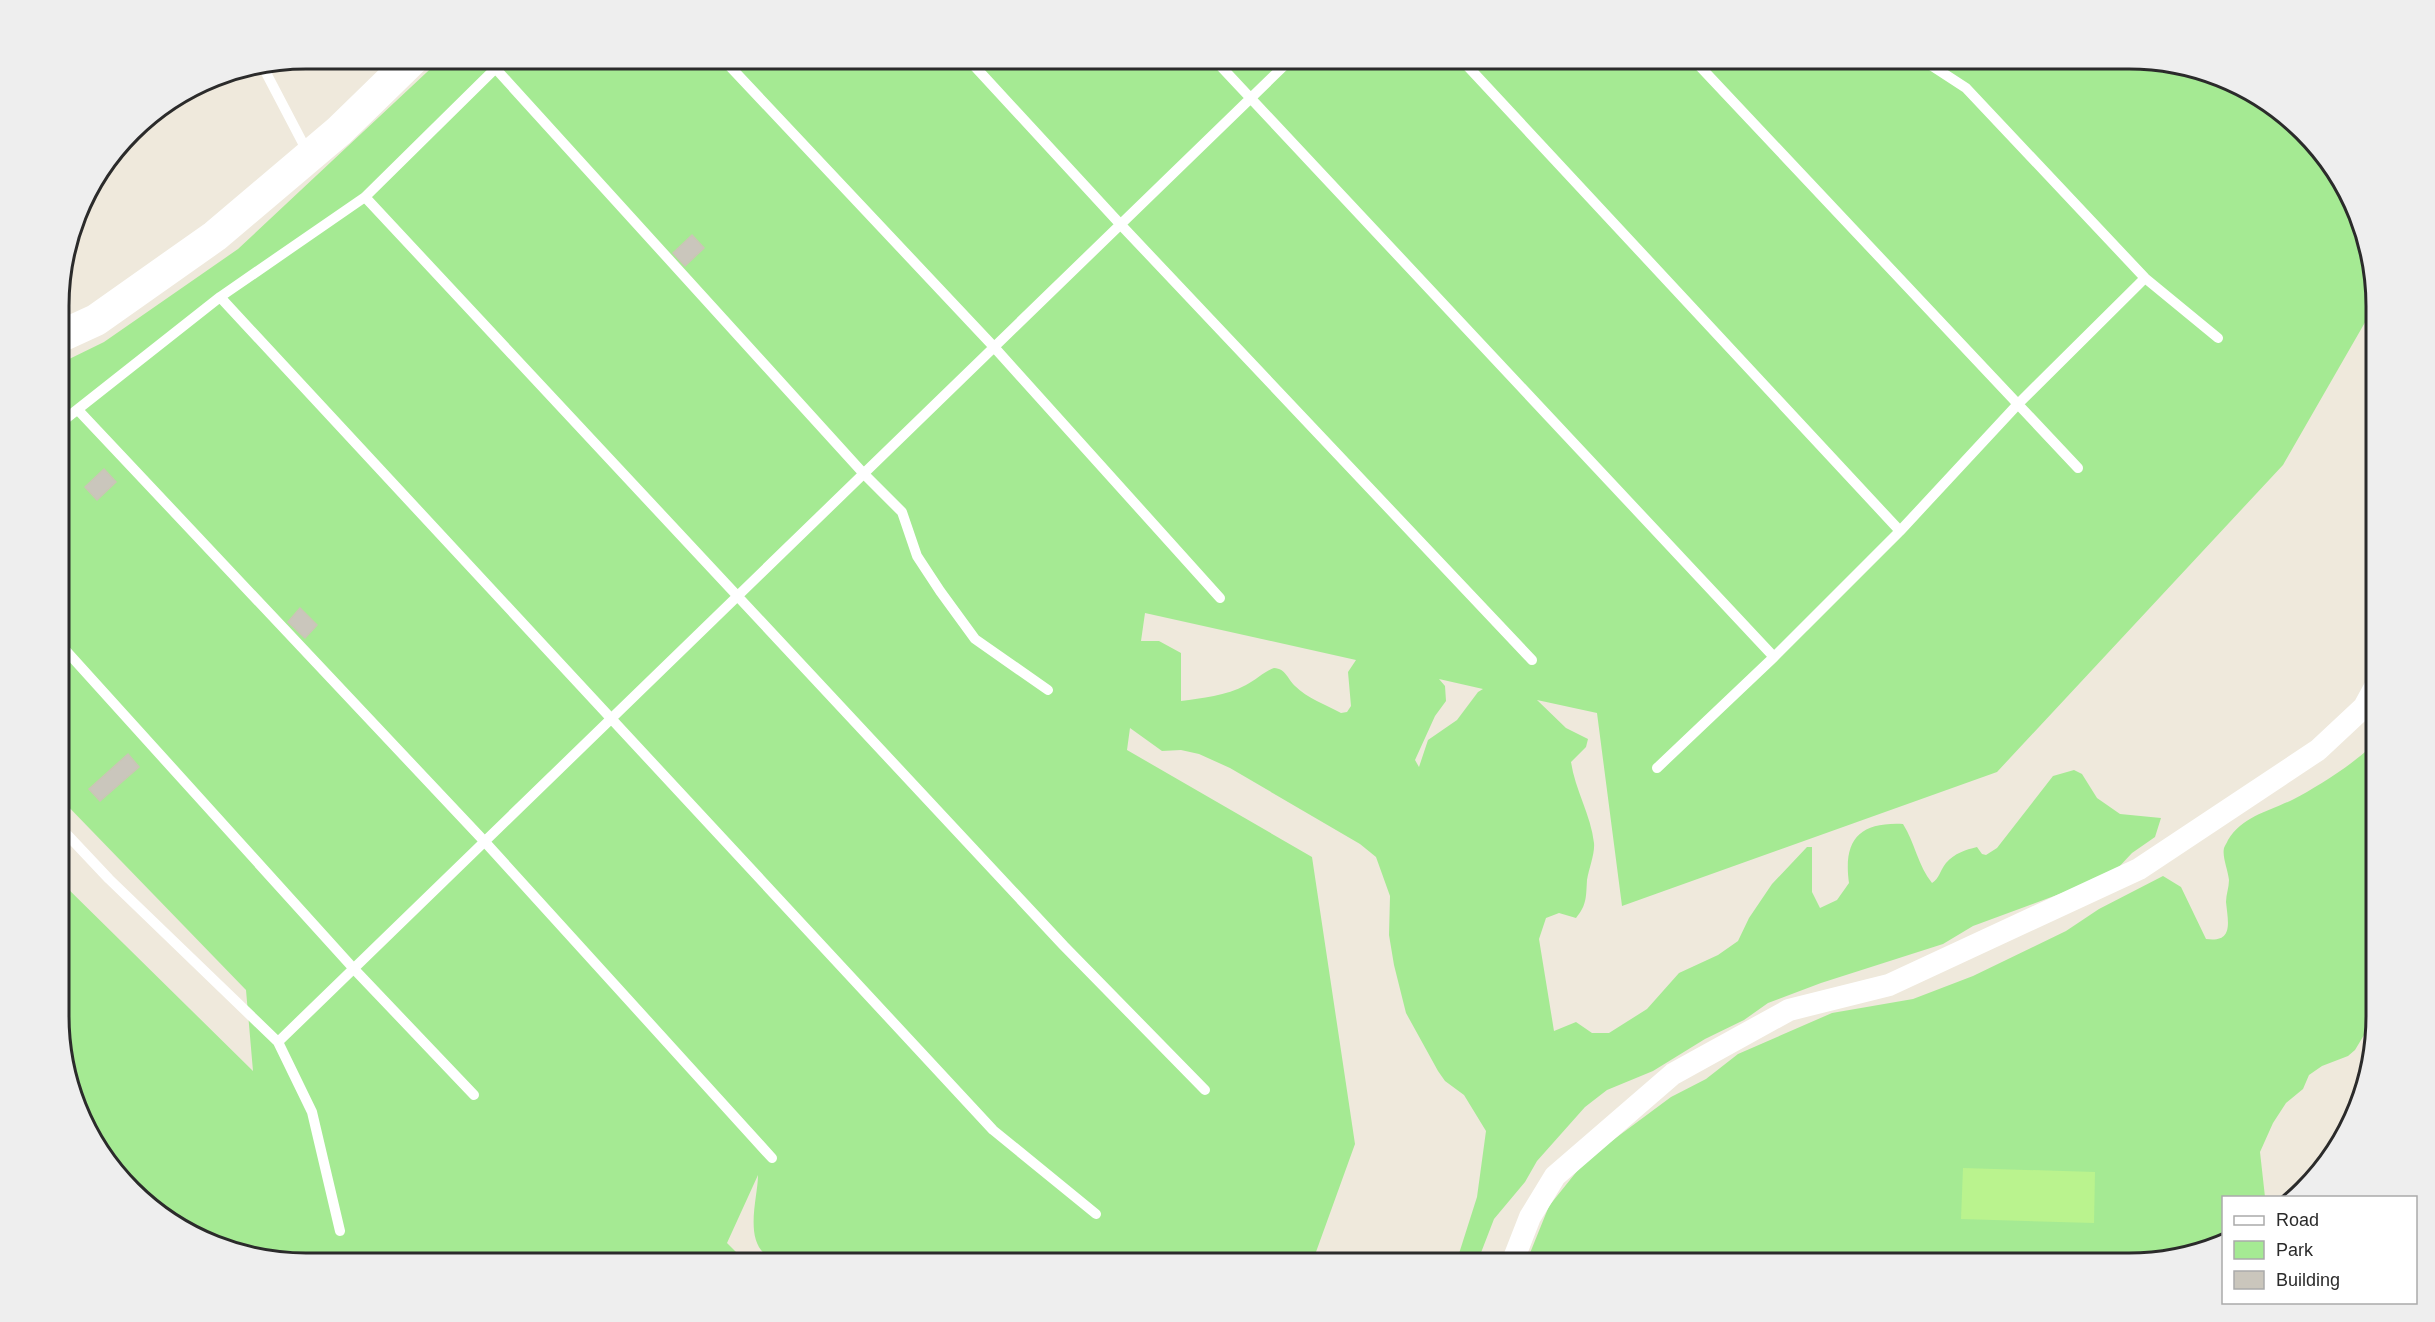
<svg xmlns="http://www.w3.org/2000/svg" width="2435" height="1322" font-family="Helvetica,sans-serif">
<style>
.green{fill:#a5ea93;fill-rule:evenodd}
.pitch{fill:#baf38e}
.building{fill:#cac6bc;stroke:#cac6b5;stroke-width:1.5}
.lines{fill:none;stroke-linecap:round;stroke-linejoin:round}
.lane{stroke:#fff;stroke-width:10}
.street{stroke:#fff;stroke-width:22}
.secondary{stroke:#fff;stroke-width:32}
.rim{fill:none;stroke:#2b2b2b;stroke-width:3}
</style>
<rect width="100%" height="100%" fill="#efe9dc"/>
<path class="green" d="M442,58l1687,1 110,25 54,36 42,48 39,106 1,31 -92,160 -286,307 -375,134 -25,-193 -60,-13 29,28 22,11 -2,8 -15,15c4,28 20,53 23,81 1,11 -5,25 -7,37 -1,16 0,25 -11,38l-17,-5 -13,5 -7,21 15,92 22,-9 16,11h17l38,-24 32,-36 39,-18 20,-14 11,-23 23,-34 35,-37h5v45l8,16 17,-8 12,-17c-6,-43 10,-61 54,-59 12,19 15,42 29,59 8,-5 8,-13 14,-20 9,-10 19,-13 31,-16l5,7 4,1 11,-7 56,-72 21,-6 8,4 15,24 23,16 41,4 -6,19 -23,16 -15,16 -36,17 -108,40 -30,18 -122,39 -53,20 -24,17 -39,19 -52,32 -46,19 -22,17 -48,54 -12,21 -31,37 -17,44h-21l21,-66 9,-66 -22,-36 -19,-14 -7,-10 -32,-58 -12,-48 -5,-30 1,-39 -14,-39 -16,-13 -130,-76 -31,-14 -18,-4 -19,1 -32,-23 -3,22 185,107 43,287 -43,119h-534c-4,-3 -8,-5 -12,-8 -22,-17 -8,-58 -8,-80l-31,68 20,20h-441l-110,-25 -53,-36 -43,-48 -39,-105 -1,-168 193,190 -7,-81 -186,-192 -1,-434 45,-22 134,-93zM1145,613l211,47 -8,12 3,34 -4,6 -6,1c-15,-8 -34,-15 -46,-27 -8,-8 -9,-17 -21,-18 -11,4 -18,12 -28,17 -20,11 -44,13 -65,16v-48l-22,-12h-18zM1439,679l44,10 -5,3 -21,28 -29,20 -9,27 -4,-7 20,-44 11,-15 -1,-15z
M2376,741v276l-2,10 -7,3 -12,20 -7,6 -26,10 -13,9 -6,14 -17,14 -13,20 -13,29 5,45 -41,1 -1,45 -15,7 -63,13h-619l23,-57 37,-46 85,-63 35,-18 32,-25 94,-41 81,-14 60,-23 93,-45 33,-22 64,-33 18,11 25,52c28,4 22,-17 20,-37 0,-7 3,-15 3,-22 -1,-10 -7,-23 -5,-32 1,-3 3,-5 4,-8 15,-24 42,-29 66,-41 23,-12 65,-38 82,-58z"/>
<path class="pitch" d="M1963,1168l132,4 -1,51 -133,-4z"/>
<path class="building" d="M692,235l12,13 -19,18 -12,-13z
M104,469l12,13 -19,18 -12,-13z
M300,608l17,17 -12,13 -17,-16z
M128,754l11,13 -39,34 -11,-12z"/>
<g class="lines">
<path class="lane" d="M722,58l272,289 226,251
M967,58l154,167 411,435
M1213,58l561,599
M1460,58l440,473
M1692,58l386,410
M1920,58l46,30 179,190 73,60
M263,67l45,86
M496,69l368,405 38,38 15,44 23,35 35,48 73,51
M365,197l699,749 141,144
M220,297l773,833 103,84
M78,410l407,432 287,316
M59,424l161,-127 145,-100 141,-139
M60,644l294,325 120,126
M1657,768l117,-111 126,-126 118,-127 127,-126
M60,827l49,52 169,163 1014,-984
M278,1042l34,70 28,119"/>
<path class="street" d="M1512,1263l18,-46 25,-41 118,-102 116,-64 100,-25 250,-116 179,-119 46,-43 12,-22"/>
<path class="secondary" d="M59,337l37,-17 119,-84 124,-105 75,-73"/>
</g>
<path d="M0 0H2435V1322H0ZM306 69H2129A237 237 0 0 1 2366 306V1016A237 237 0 0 1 2129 1253H306A237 237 0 0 1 69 1016V306A237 237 0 0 1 306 69Z" fill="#eee" fill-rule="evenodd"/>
<path class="rim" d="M306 69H2129A237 237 0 0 1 2366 306V1016A237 237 0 0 1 2129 1253H306A237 237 0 0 1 69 1016V306A237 237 0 0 1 306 69Z"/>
<rect x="2222" y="1196" width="195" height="108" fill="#ffffff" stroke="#aaaaaa" stroke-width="1.5"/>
<rect x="2234" y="1216" width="30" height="9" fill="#ffffff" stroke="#aaaaaa" stroke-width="1.5"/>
<text x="2276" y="1226" font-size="18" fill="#2b2b2b">Road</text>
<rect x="2234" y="1241" width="30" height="18" fill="#a5ea93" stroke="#aaaaaa" stroke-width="1.5"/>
<text x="2276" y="1256" font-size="18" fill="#2b2b2b">Park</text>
<rect x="2234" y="1271" width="30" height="18" fill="#cac6bc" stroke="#aaaaaa" stroke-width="1.5"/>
<text x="2276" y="1286" font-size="18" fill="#2b2b2b">Building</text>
</svg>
